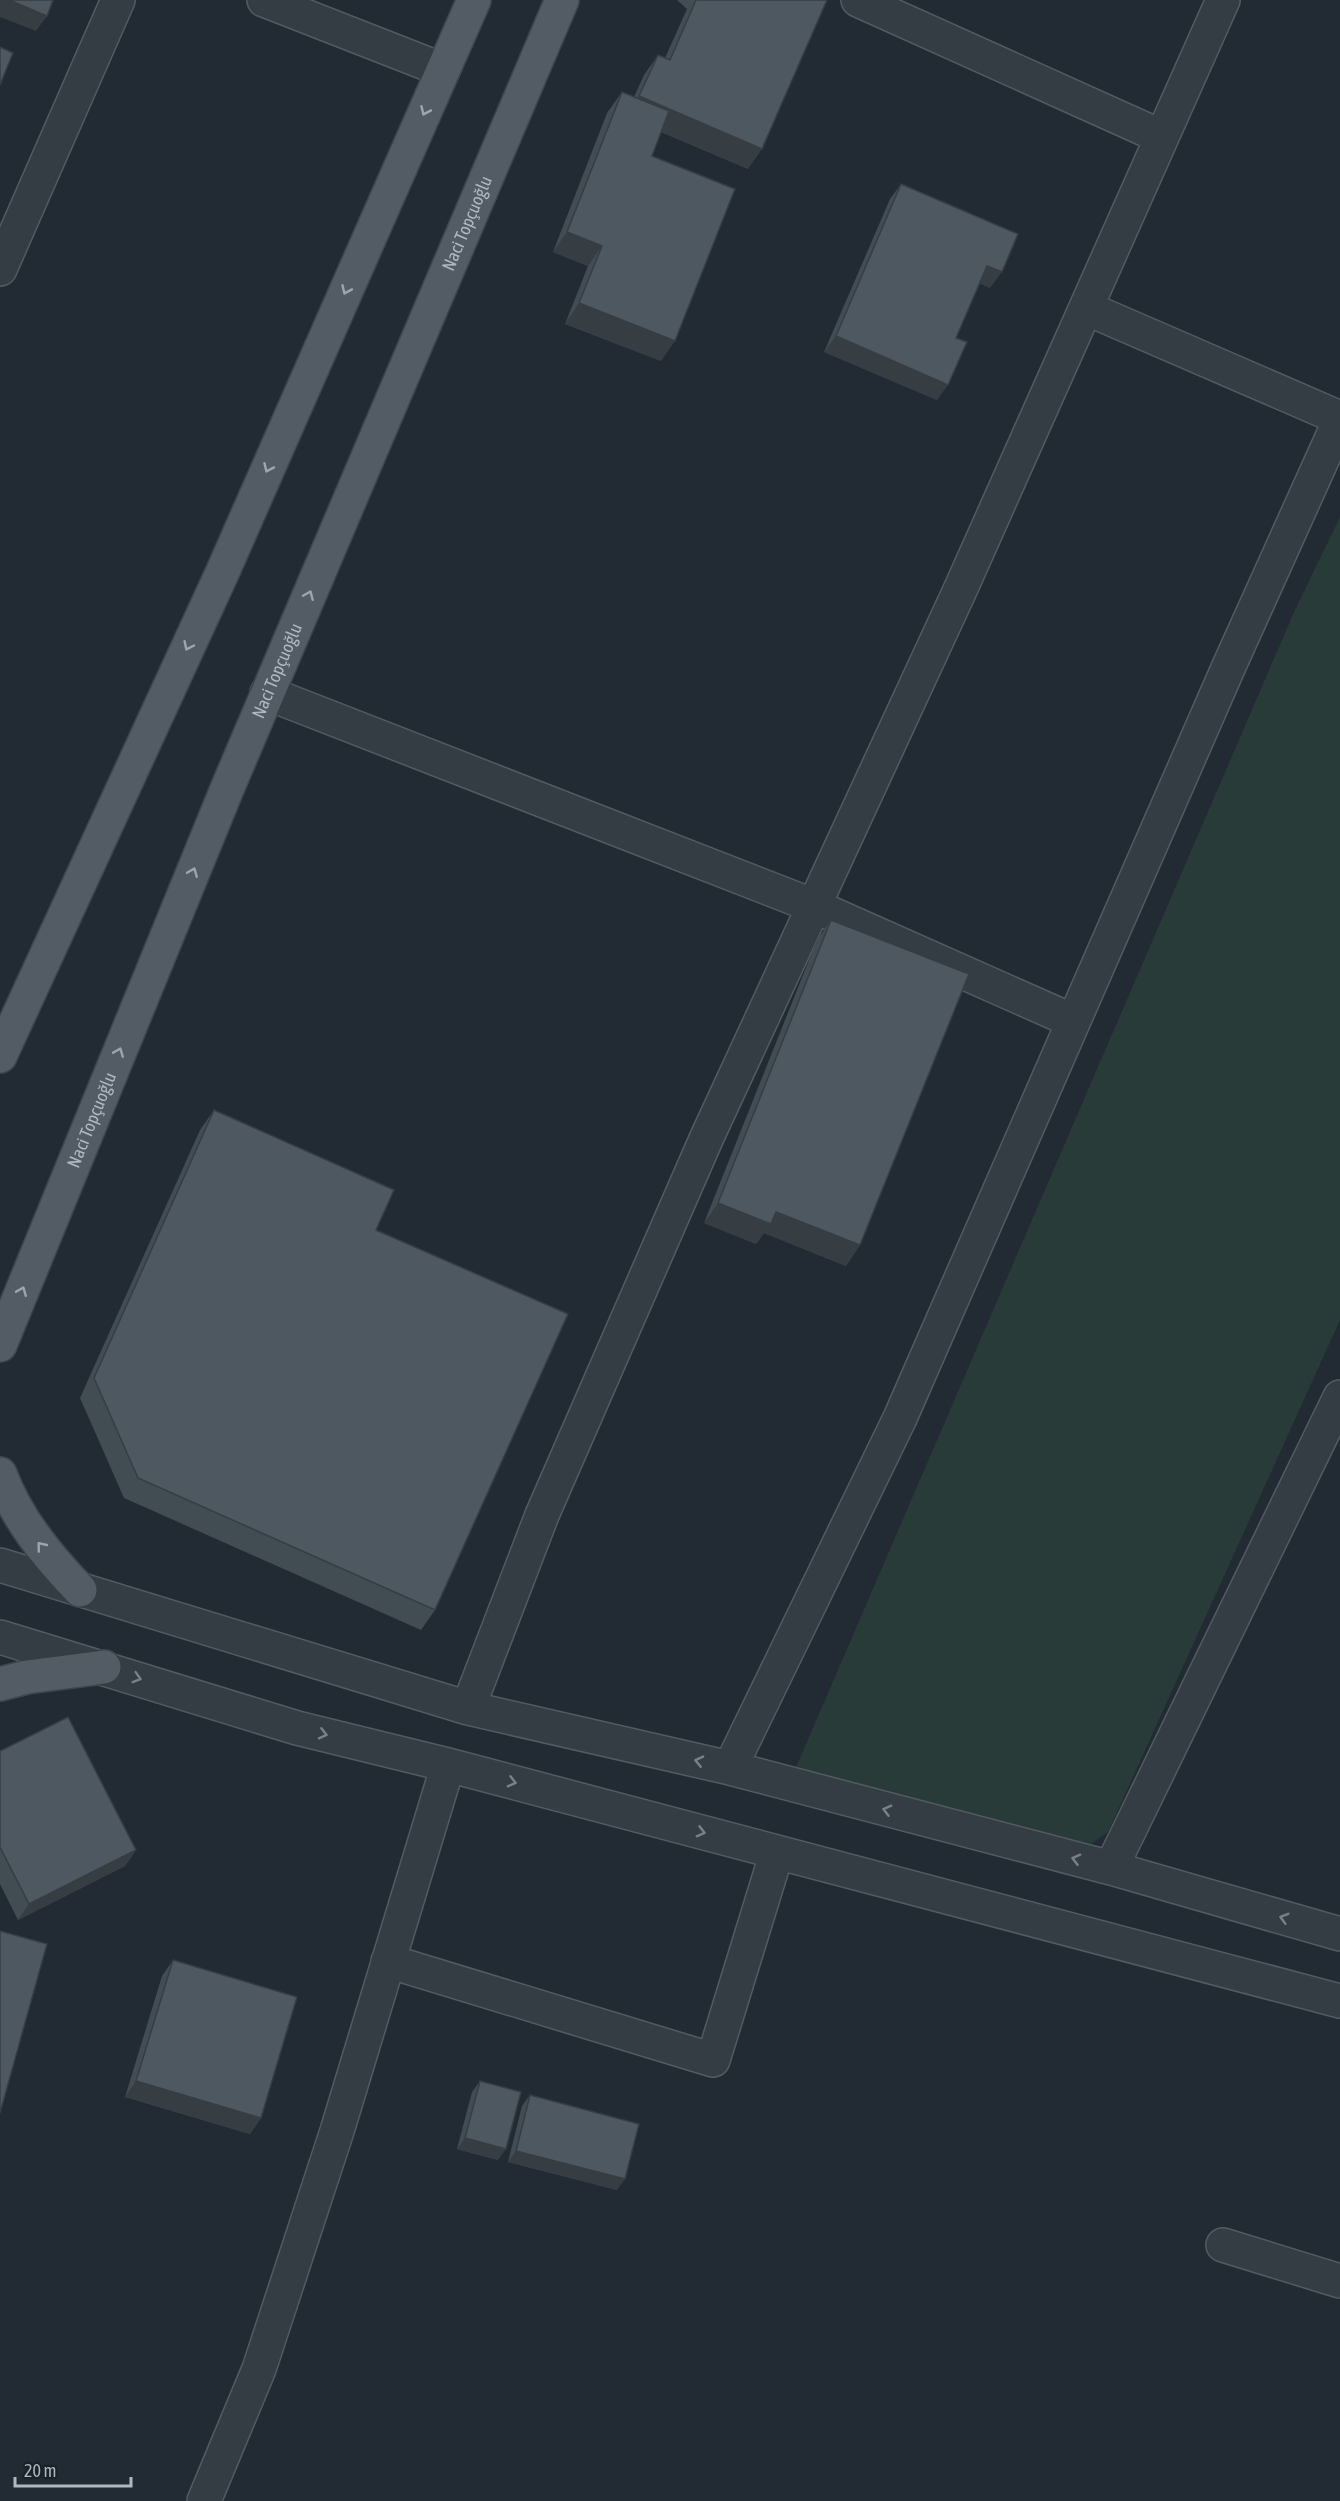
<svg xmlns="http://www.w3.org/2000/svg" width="1340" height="2501" font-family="'Asap Condensed',sans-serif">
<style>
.park{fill:#293b39}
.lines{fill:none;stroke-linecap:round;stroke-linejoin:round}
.minor-casing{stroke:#525b62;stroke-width:36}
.major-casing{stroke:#3e464d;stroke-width:36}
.minor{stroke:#353d44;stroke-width:33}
.major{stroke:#535c64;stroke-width:33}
.wall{fill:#424c53}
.shaded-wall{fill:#363e44}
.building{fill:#4d5861;stroke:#363e44;stroke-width:1.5}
.oneway{stroke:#9da6ae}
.oneway2{stroke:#788189}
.labels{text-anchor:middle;stroke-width:6;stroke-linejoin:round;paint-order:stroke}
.street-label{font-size:18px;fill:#afb8c1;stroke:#1a2228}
</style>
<rect width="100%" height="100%" fill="#222b33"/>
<path class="park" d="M1340,517v803l-232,512 -17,12 -297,-72 501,-1162z"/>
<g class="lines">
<g class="minor-casing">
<path id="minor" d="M264,0l179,70
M858,0l304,137
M0,269l118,-269
M1086,308l254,110
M267,693l547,213 259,115
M0,1565l468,143 262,60 381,100 229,66
M0,1637l297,91 151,37 892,236
M468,1708l74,-193 165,-378 254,-549 262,-588
M730,1768l170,-350 329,-752 111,-246
M1111,1868l229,-471
M388,1961l325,99 64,-208
M1223,2245l117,36
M204,2501l55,-132 78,-238 111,-366"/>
</g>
<g class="major-casing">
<g id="major">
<path d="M0,1056l223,-485 251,-571"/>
<path id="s1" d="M0,1345l227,-556 335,-789"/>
<path d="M0,1474c17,45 47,82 80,116"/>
<path d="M0,1684l27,-7 77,-10"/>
</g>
</g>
<use href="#minor" class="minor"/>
<use href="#major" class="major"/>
</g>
<path class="wall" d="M677,0h150l-79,169 -87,-37 -9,24 9,205 -96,-37 23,-58 -35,-14 54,-139 15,-21 12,5 10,-22 14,-20 7,3 22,-49z
M901,184l89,104 -10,-5 -24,55 -19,62 -113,-48 66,-153z
M831,920l29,325 -14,21 -82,-33 -8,11 -52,-21 113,-283z
M214,1110l162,120 59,380 -14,20 -297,-132 -44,-100 120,-268z
M0,1751l136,99 -11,16 -107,54 -18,-36z
M173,1960l88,158 -11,16 -125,-37 37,-121z
M480,2081l18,79 -41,-11 15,-57z
M530,2095l87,95 -109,-28 14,-56z"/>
<path class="shaded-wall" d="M0,0h9l38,16 -11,15 -36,-14z
M639,96l123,53 -14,20 -123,-53z
M567,232l35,14 -14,20 -35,-14z
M987,266l15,6 -12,16 -14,-6z
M579,303l96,38 -14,20 -96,-37z
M836,336l112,49 -11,15 -113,-48z
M718,1203l58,9 84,33 -14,21 -82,-33 -8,11 -52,-21z
M136,1850l-11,16 -107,54 11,-16z
M136,2081l125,37 -11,16 -125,-37z
M465,2138l41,11 -8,11 -41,-11z
M516,2151l109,28 -8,11 -109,-28z"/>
<path class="building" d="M9,0h44l-6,16z
M696,0h131l-65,149 -123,-53 19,-41 12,5z
M0,47l13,6 -13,32z
M622,92l47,19 -17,45 83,33 -60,152 -96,-38 23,-57 -35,-14z
M901,184l117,50 -16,38 -15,-6 -31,72 11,4 -19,43 -112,-49z
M831,920l138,54 -109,271 -84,-33 -5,12 -53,-21z
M214,1110l180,80 -18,40 192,84 -133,296 -297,-132 -44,-100z
M68,1717l68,133 -107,54 -29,-57v-96z
M0,1931l47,13 -47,169z
M173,1960l124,37 -36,121 -125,-37z
M480,2081l41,11 -15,57 -41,-11z
M530,2095l109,29 -14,55 -109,-28z"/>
<defs><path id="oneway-chevron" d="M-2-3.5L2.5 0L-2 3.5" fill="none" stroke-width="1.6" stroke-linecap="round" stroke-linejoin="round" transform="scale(1.5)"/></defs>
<g class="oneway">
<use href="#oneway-chevron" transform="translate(425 111) rotate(114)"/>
<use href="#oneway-chevron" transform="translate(346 290) rotate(114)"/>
<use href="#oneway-chevron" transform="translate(268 468) rotate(114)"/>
<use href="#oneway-chevron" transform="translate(309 595) rotate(-67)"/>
<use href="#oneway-chevron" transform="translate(188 646) rotate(115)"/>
<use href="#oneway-chevron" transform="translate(193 872) rotate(-68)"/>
<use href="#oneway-chevron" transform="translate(119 1052) rotate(-68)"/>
<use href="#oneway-chevron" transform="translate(22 1291) rotate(-68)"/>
<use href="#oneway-chevron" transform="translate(41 1546) rotate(-129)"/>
</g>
<g class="oneway2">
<use href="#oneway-chevron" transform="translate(137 1678) rotate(17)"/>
<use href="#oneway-chevron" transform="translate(323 1734) rotate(14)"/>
<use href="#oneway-chevron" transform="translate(699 1761) rotate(-167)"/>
<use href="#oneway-chevron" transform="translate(512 1782) rotate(15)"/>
<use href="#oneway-chevron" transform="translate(887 1810) rotate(-165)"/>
<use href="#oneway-chevron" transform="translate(701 1832) rotate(15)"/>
<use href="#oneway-chevron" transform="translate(1076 1859) rotate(-165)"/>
<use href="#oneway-chevron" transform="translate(1284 1918) rotate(-164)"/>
</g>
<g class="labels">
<g class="street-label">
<text dy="6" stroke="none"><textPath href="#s1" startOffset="1215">Naci Topçuoğlu</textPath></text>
<text dy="6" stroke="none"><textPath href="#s1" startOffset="729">Naci Topçuoğlu</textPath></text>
<text dy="6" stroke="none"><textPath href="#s1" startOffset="243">Naci Topçuoğlu</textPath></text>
</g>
</g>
<path d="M15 2477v9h116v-9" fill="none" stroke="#afb8c1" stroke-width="3"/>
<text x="24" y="2477" font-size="18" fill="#afb8c1" stroke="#1a2228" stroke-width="4.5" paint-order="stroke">20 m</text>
</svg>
